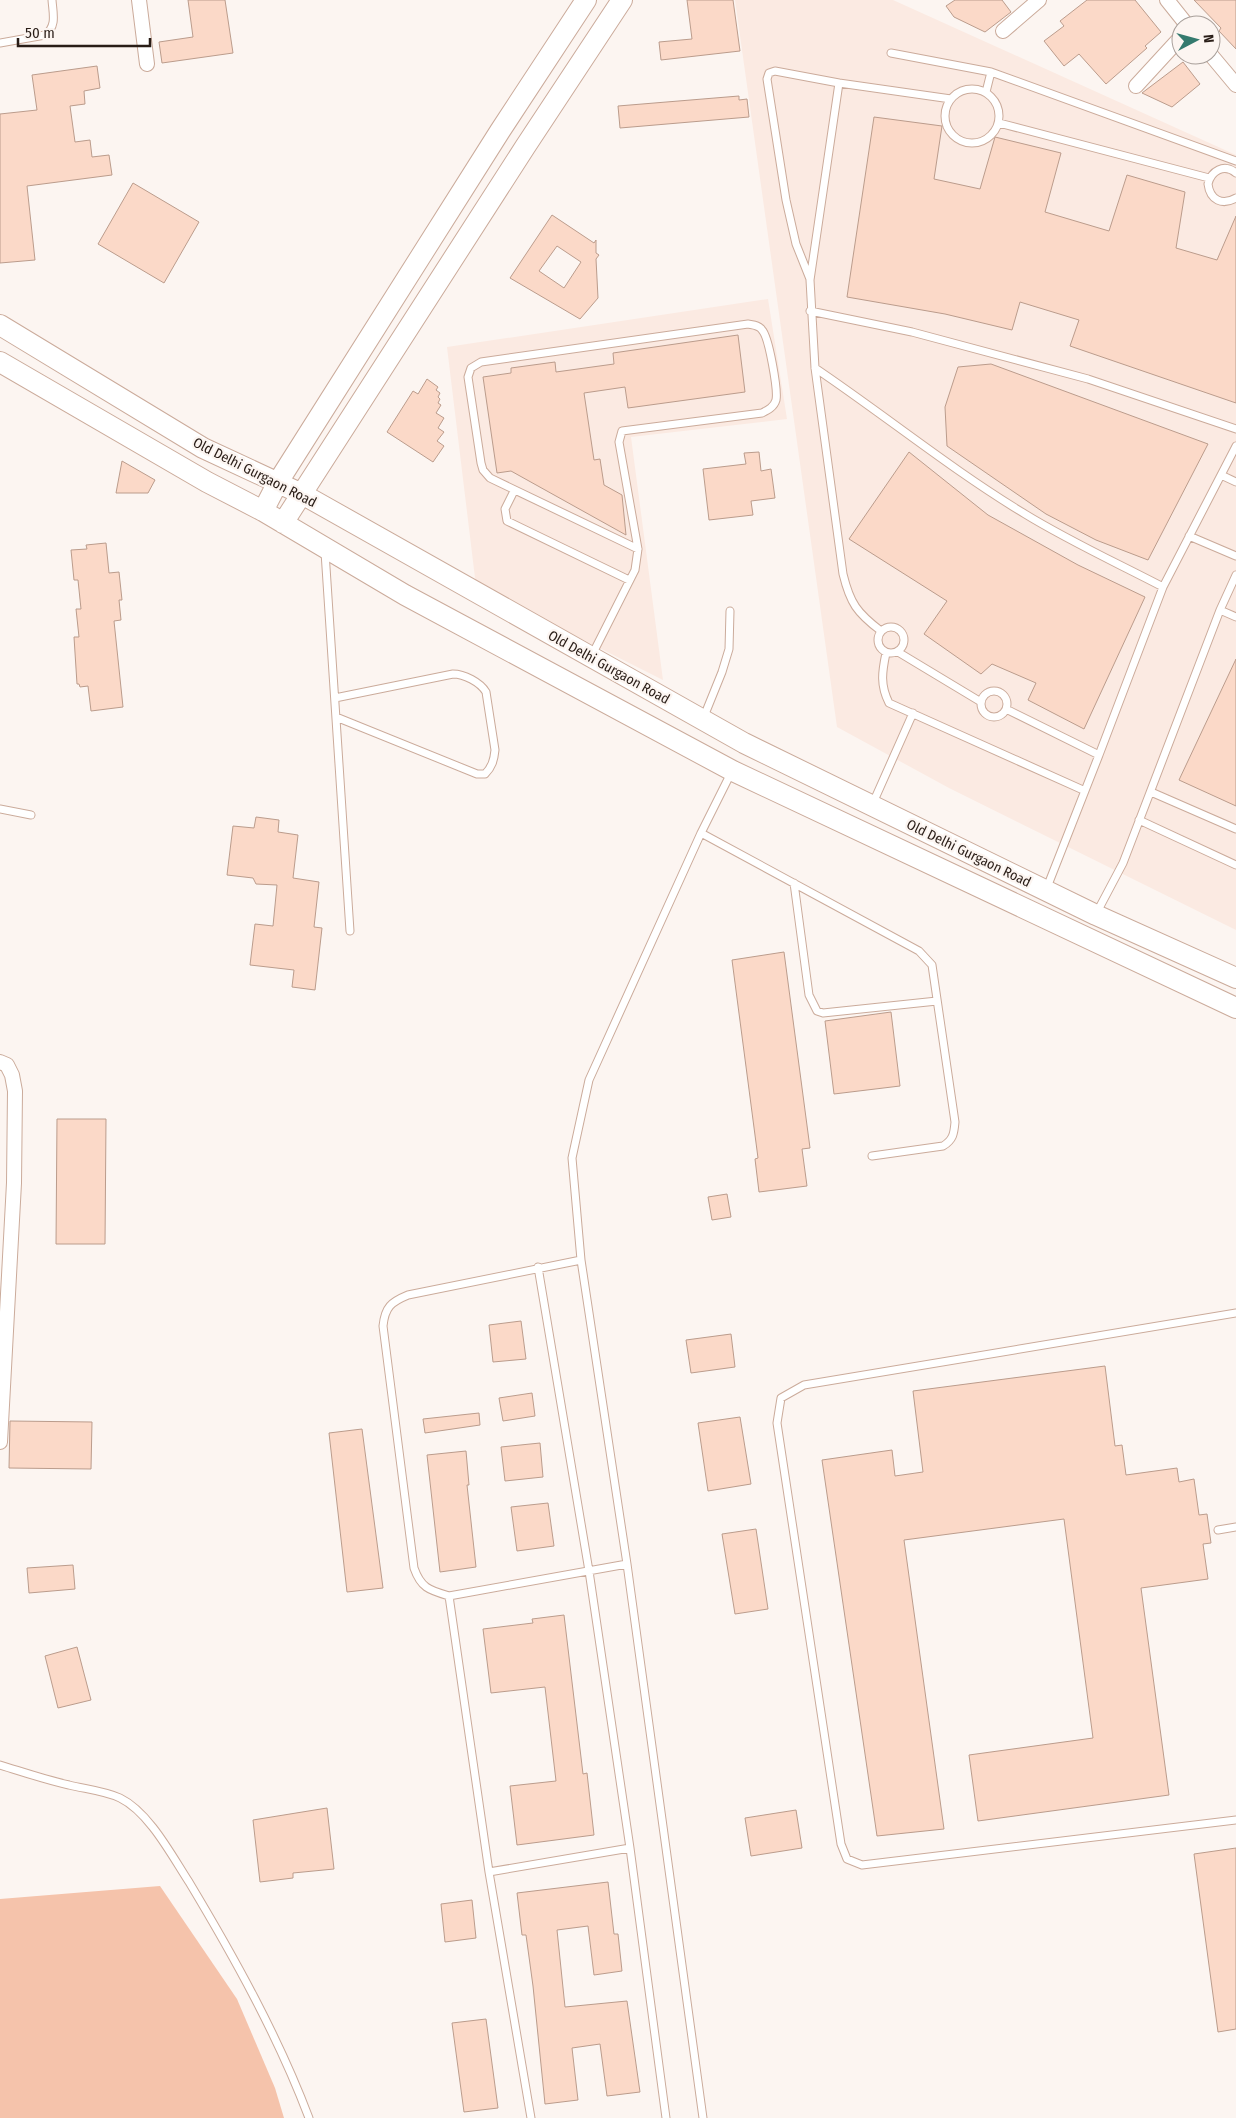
<svg xmlns="http://www.w3.org/2000/svg" width="1236" height="2118" font-family="'Fira Sans Condensed',sans-serif">
<style>
.built{fill:#fbeae2}
.green{fill:#f5c3ab}
.building{fill:#fbd9c8;stroke:#bb9c8c;fill-rule:evenodd}
.lines{fill:none;stroke-linecap:round;stroke-linejoin:round}
.lane-casing{stroke:#cbab9b;stroke-width:9}
.street-casing{stroke:#cbab9b;stroke-width:16}
.secondary-casing{stroke:#cbab9b;stroke-width:22}
.lane{stroke:#fff;stroke-width:7}
.street{stroke:#fff;stroke-width:14}
.secondary{stroke:#fff;stroke-width:20}
.labels{text-anchor:middle;stroke-width:4.5;stroke-linejoin:round;paint-order:stroke}
.street-label{font-size:14px;fill:#291d17;stroke:#fcf5f1}
</style>
<rect width="100%" height="100%" fill="#fcf5f1"/>
<path class="built" d="M735,0h158l343,155v775l-287,-142 -112,-61z
M768,299l19,120 -156,18 32,243 -187,-94 -29,-239z"/>
<path class="green" d="M160,1886l77,113 38,89 9,30h-284v-219z"/>
<path class="building" d="M188,0h37l8,53 -71,10 -3,-21 34,-5z
M687,0h46l7,51 -79,9 -2,-18 33,-3z
M955,0h47l9,12 -26,20 -31,-15 -8,-11z
M1087,0h48l26,32 -16,14 2,2 -41,36 -27,-30 -15,12 -20,-25 20,-15 -4,-5z
M1194,0h42v49l-17,-18 2,-3z
M1183,62l17,22 -28,23 -30,-14z
M97,66l3,22 -16,3 1,13 -15,2 5,36 15,-2 2,17 17,-2 3,20 -85,11 8,74 -35,3v-149l37,-4 -5,-35z
M739,96v4l8,-1 2,18 -129,11 -2,-22z
M874,117l68,9 -8,53 46,10 15,-52 66,16 -16,59 64,19 18,-56 58,17 -9,56 41,12 19,-44v187l-166,-57 9,-26 -59,-18 -8,28 -67,-16 -98,-17z
M133,183l66,39 -35,61 -66,-39z
M552,215l42,28 2,-3v13l3,2 -3,4 2,39 -18,21 -70,-41zM557,246l24,16 -17,26 -25,-17z
M738,335l7,57 -117,16 -3,-21 -41,6 10,67 6,-1 4,26 18,10 4,40 -115,-64 -14,2 -14,-96 28,-4v-5l44,-6 1,10 58,-8 -1,-11z
M991,364l217,80 -60,116 -52,-20 -50,-26 -99,-68 -2,-39 13,-40z
M427,379l11,8 -2,3 4,3 -2,4 2,2 -2,4 3,2 -5,8 8,5 -6,10 6,4 -7,9 7,5 -11,16 -46,-30 26,-41 5,3z
M759,452l2,19 10,-2 4,29 -24,3 2,14 -44,5 -6,-51 43,-5 -2,-11z
M909,452l79,63 90,50 67,32 -61,132 -56,-29 8,-17 -44,-19 -11,10 -57,-40 23,-33 -98,-62z
M122,461l33,19 -7,13h-32z
M106,543l3,30 10,-1 3,28h-3l2,20 -7,1 9,86 -32,4 -3,-25 -8,1 -1,-3h-2l-3,-47h5l-3,-28h5l-3,-29h-4l-3,-30 16,-1 -1,-4z
M1236,659v147l-57,-26z
M256,817l23,3 -1,12 20,3 -5,43 26,4 -5,45 8,1 -7,62 -23,-3 2,-17 -44,-5 5,-41 18,2 4,-41 -21,-1 -3,-6 -26,-3 6,-49 21,2z
M784,952l26,196 -8,1 5,37 -48,6 -4,-33 3,-1 -26,-198z
M891,1012l9,74 -66,8 -9,-73z
M57,1119h49l-1,125h-49z
M727,1194l4,23 -19,3 -4,-23z
M521,1321l5,38 -33,3 -4,-37z
M731,1334l4,33 -44,6 -5,-33z
M1105,1366l10,80 7,-1 4,30 51,-7 2,14 15,-3 5,36 8,-1 4,29 -8,1 5,35 -67,9 28,207 -191,26 -9,-66 124,-17 -29,-219 -160,21 40,289 -67,7 -55,-376 70,-10 3,26 28,-4 -10,-81z
M532,1393l3,23 -32,5 -4,-23z
M479,1413l1,12 -55,8 -2,-14z
M740,1417l11,67 -43,7 -10,-68z
M10,1421l82,1 -1,47 -82,-1z
M362,1429l21,159 -36,4 -18,-159z
M540,1443l3,34 -38,4 -4,-34z
M466,1451l3,34h-2l9,82 -36,5 -13,-117z
M548,1503l6,43 -37,5 -6,-44z
M756,1529l12,80 -33,5 -13,-80z
M73,1565l2,24 -46,4 -2,-25z
M564,1615l19,159 4,-1 7,62 -77,10 -7,-59 46,-5 -11,-94 -54,6 -8,-64 50,-6 -1,-4z
M77,1647l14,53 -33,8 -13,-52z
M327,1808l7,61 -41,4v5l-33,4 -7,-62z
M796,1810l6,38 -51,8 -6,-38z
M1236,1848v181l-18,3 -24,-178z
M608,1882l6,52h4l4,37 -28,4 -6,-49 -31,4 8,77 62,-6 13,91 -33,4 -7,-52 -28,4 6,52 -33,4 -12,-118 -7,-51h-4l-5,-42z
M472,1900l4,38 -31,4 -4,-38z
M486,2019l12,89 -34,4 -12,-89z"/>
<g class="lines">
<g class="lane-casing">
<path id="lane" d="M0,43l45,-8c12,-9 8,-21 7,-35
M891,53l100,19 245,89
M945 116a27 27 0 1 1 54 0a27 27 0 1 1-54 0Z
M986,92l5,-20
M999,123l210,55
M1236,173c-12,-10 -25,-2 -28,11 2,16 14,22 28,14
M810,279l-14,-35 -10,-44 -19,-121 2,-6 6,-2 64,12
M810,311l102,21 176,47 148,50
M815,368c71,48 137,102 210,146 44,27 92,49 138,73
M1221,475l15,7
M514,491l-9,18 2,12 122,59
M1189,536l47,20
M325,552l25,379
M1220,610l16,7
M878 640a13 13 0 1 1 26 0a13 13 0 1 1-26 0Z
M881,631c-24,-18 -31,-28 -38,-57l-28,-206 -5,-88 29,-197 112,16
M898,652l83,50
M886,653c-4,19 -6,32 3,50l194,87
M592,655l43,-85 3,-21 -19,-107 3,-11 140,-18c6,-3 12,-6 14,-13 2,-10 -7,-63 -14,-70 -3,-5 -9,-5 -14,-6l-267,38 -10,6 -3,9 13,86 2,7 7,8 148,71
M981 704a13 13 0 1 1 26 0a13 13 0 1 1-26 0Z
M335,698l118,-24c11,0 27,8 33,18l9,58c-1,10 -3,17 -10,24h-8l-141,-57
M1006,709l93,46 -53,135
M703,719l19,-47 7,-23 1,-38
M1099,755l64,-168 73,-141
M1151,792l85,37
M873,803l40,-90
M0,809l31,6
M1139,820l97,45
M701,833l218,118 13,14 23,157c-1,12 -2,18 -12,24l-71,10
M794,883l15,112 8,16 6,2 114,-12
M1096,914l27,-51 97,-253 16,-35
M581,1260l-173,35c-17,7 -23,12 -25,31l31,242c7,20 15,22 35,28l178,-32
M538,1267l51,304 41,277 36,270
M1236,1313l-432,72 -23,13 -4,25 64,421 6,15 15,6 374,-45
M1218,1530l18,-3
M449,1596l40,276 42,246
M0,1765c23,7 46,15 69,20 16,4 36,6 51,13 29,14 52,58 69,84 45,75 89,154 120,236
M489,1872l141,-24
M703,2118l-76,-554 -46,-304 -9,-102 17,-78 112,-247 30,-60"/>
</g>
<g class="street-casing">
<path id="street" d="M139,0l8,64
M1167,0l20,25
M1003,31l36,-31
M1211,55l25,30
M1136,86l45,-49
M0,1062l7,3 5,10 3,16 -1,92 -14,259"/>
</g>
<g class="secondary-casing">
<path id="secondary" d="M0,325l203,123 99,46 442,249 352,172 140,63
M0,362l207,120 56,29 142,84 328,176 503,237
M263,511l15,-29 222,-351 86,-131
M283,523l242,-376 97,-147"/>
</g>
<use href="#lane" class="lane"/>
<use href="#street" class="street"/>
<use href="#secondary" class="secondary"/>
</g>
<g class="labels">
<g class="street-label">
<text transform="translate(255 472) rotate(27)" y="5">Old Delhi Gurgaon Road</text>
<text transform="translate(609 667) rotate(29)" y="5">Old Delhi Gurgaon Road</text>
<text transform="translate(969 853) rotate(26)" y="5">Old Delhi Gurgaon Road</text>
</g>
</g>
<g transform="translate(1196 40) rotate(84)"><circle r="24" fill="#fcf5f1" stroke="#a89f9a"/>
<path d="M0-4L9 19L0 12L-9 19Z" fill="#347a6e"/>
<text y="-8" font-size="14" font-weight="bold" text-anchor="middle" fill="#291d17">N</text>
</g>
<path d="M18 38v8h132v-8" fill="none" stroke="#291d17" stroke-width="2.5"/>
<text x="25" y="38" font-size="15" fill="#291d17" stroke="#fcf5f1" stroke-width="4" paint-order="stroke">50 m</text>
</svg>
